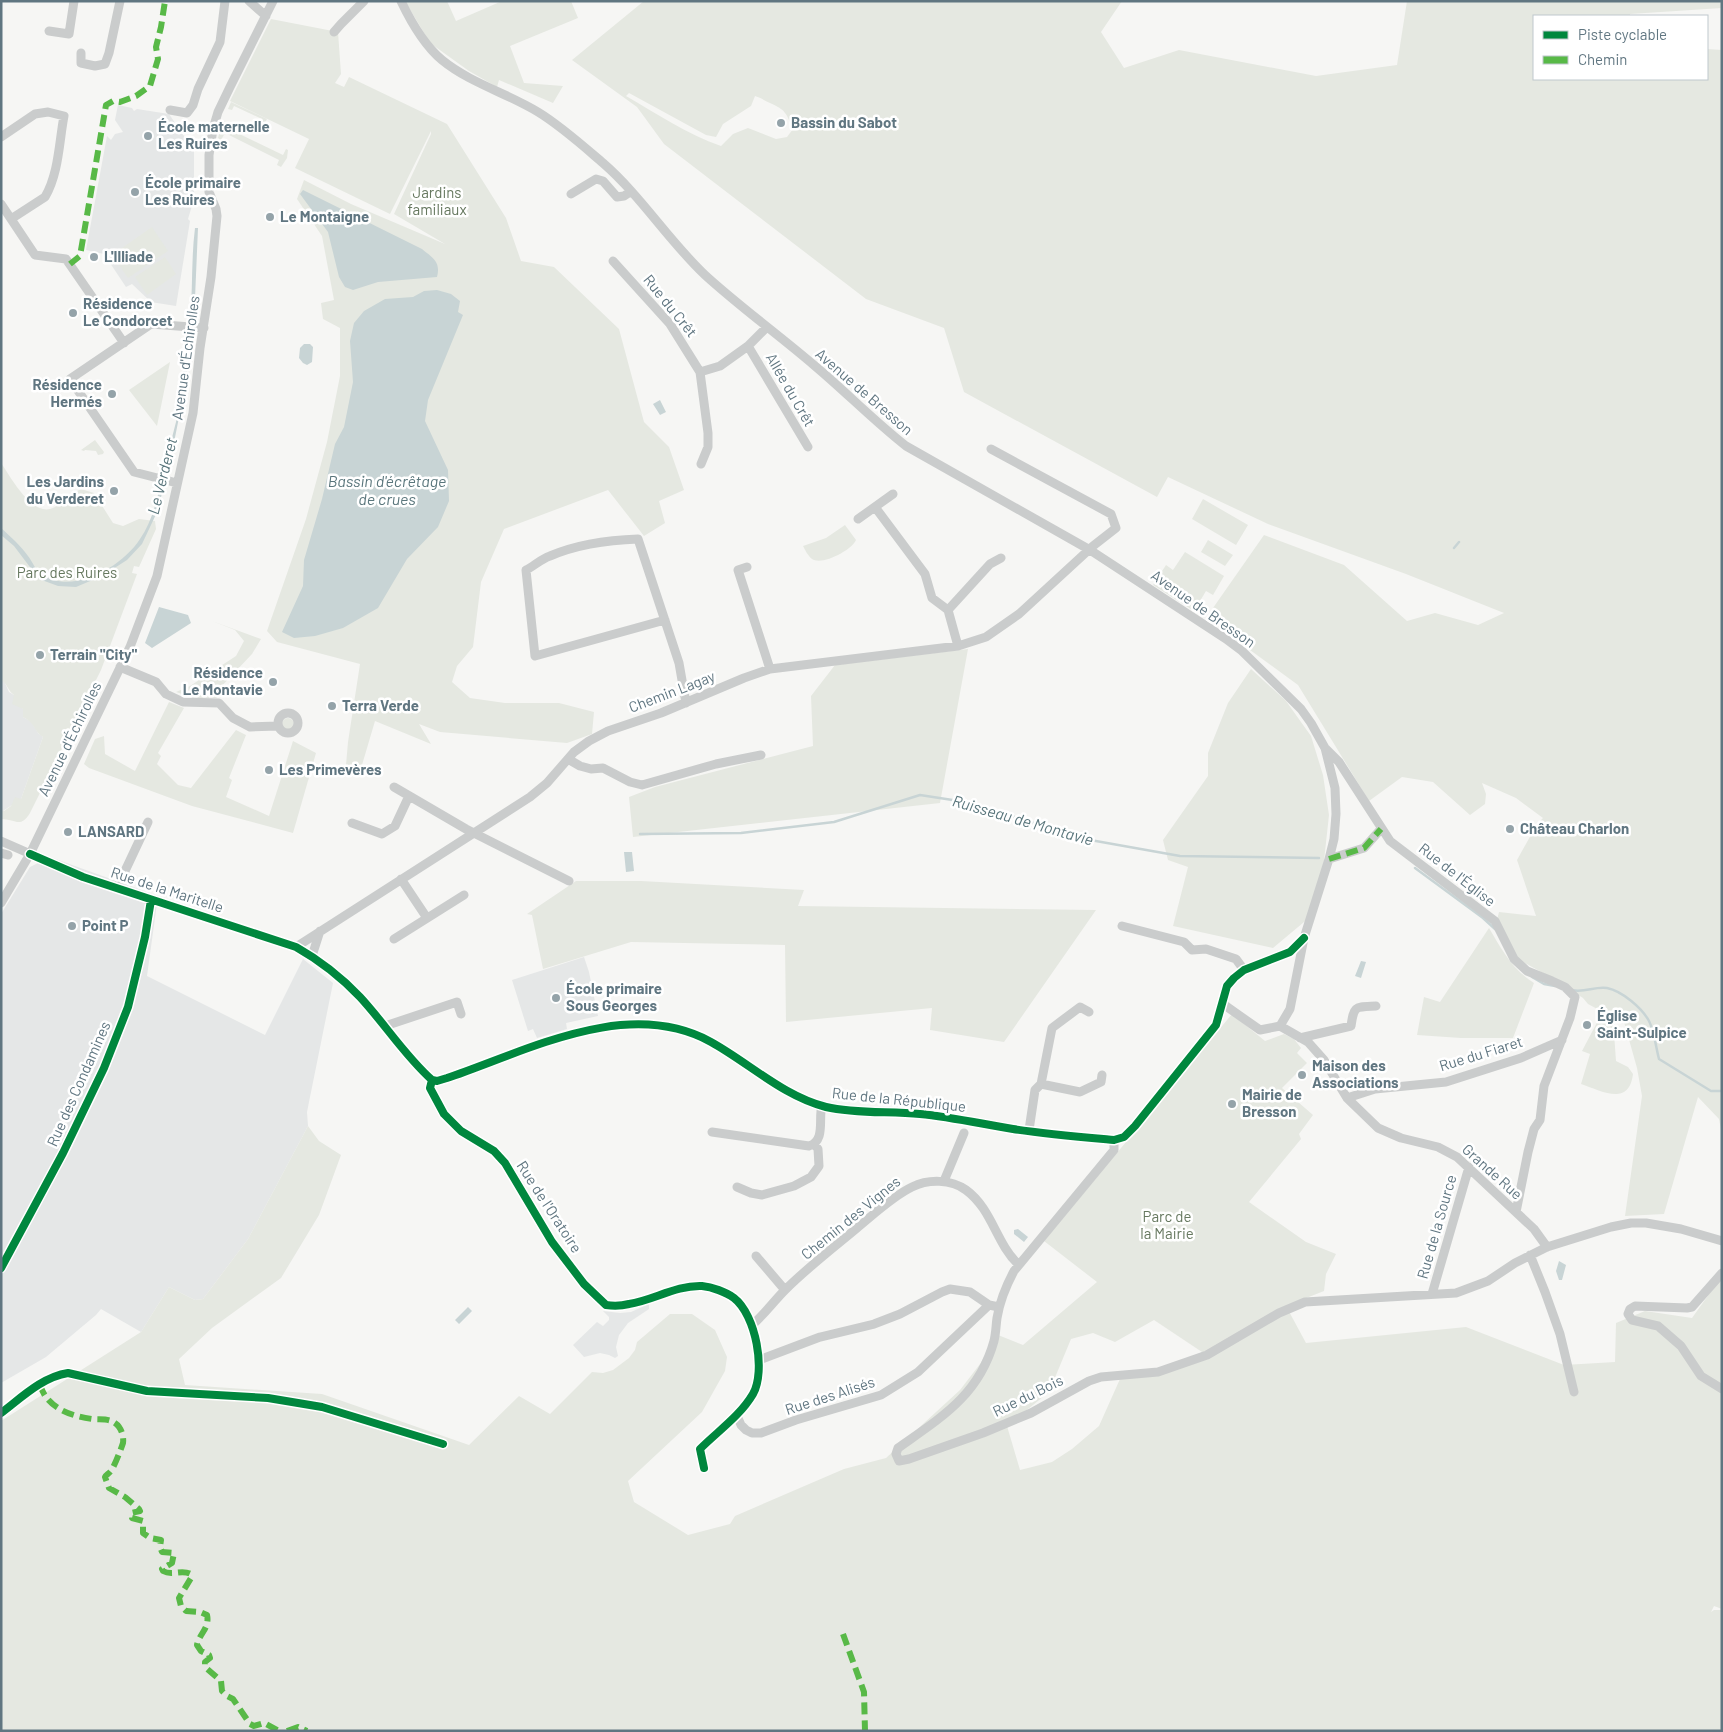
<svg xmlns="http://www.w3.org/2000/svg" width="1723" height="1732" font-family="Barlow,sans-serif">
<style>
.built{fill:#e5e7e7}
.green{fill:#e5e8e1;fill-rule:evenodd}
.water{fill:#c8d4d5}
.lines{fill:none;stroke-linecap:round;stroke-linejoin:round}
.stream{stroke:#c8d4d5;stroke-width:2.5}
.minor{stroke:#cacccc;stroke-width:9}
.quiet{stroke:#58b947;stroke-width:6;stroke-dasharray:12 6;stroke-linecap:butt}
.cycleway-casing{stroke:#fff;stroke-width:11}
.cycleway{stroke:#00873e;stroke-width:8}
.poi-dot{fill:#94a3a9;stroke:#fff;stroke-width:2}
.labels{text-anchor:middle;stroke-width:5;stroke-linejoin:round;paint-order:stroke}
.poi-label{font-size:15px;font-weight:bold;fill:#607681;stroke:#fff;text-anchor:start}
.park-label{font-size:15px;fill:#66785f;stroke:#fff}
.street-label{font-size:15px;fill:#607681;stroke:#fff}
.water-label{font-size:16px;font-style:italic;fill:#5a767c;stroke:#fff}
</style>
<rect width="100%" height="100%" fill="#f6f6f4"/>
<path class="built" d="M118,105l14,3 2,3 3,-2 32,5 17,25 8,2v58l-6,20 2,2 -14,85 -25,-4 -19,-18 -6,3 -22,-33 -18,-4 21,-114 4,4 4,-6 8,-2 -8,-12z
M1,680l3,1 5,11 5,3 9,14v8l9,5 6,11 5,4 -22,62 -18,12 -2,-1z
M50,857l108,39 -11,80 118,59 38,-76 30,24 -26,129 1,14 -60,113 -45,60 -8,1 -26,-13 -28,45 -40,-23 -5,6 -50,42 -45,26v-469l29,-47z
M584,957l5,15 9,44 -32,7 1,6 -30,9 -4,-9 -5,2 -16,-51z
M649,1304v5l-21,14 -9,12 -3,12 2,9 -3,2 -6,-3 -9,-2 -16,4 -11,-12 24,-23 6,4 6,-6v-3l-6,-6 17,2 11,-1z"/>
<path class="green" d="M405,1h42l9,20 46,-20h69l7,17 -68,28 14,37 39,3 -10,17 -54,-23 -2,7 -28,-16 -39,-28z
M644,1h478l-21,31 23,36 55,-18 137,26 81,-11 10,-64h315v7l-92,6v2h-96v63h173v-30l15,1v1084l-3,-15 -21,-22 -34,117 -39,2 17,-120 -5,-28 -16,-57 -7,7 -26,-14 -5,-6 -31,-20 -40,-22 -15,-36 2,-8 37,4 -19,-56 20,-36 6,-6 -27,-20 -34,-15 4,11 -1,10 -15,11 -37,-33 -31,-5 -33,24 -71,-116 -92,-67 58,-83 80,30 63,56 28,-8 43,12 26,-12 -98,-39 -138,-50 -100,-47 -11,20 -193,-105 -20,-64 -78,-29 -202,-155 -27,-37 -65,-47zM629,93l77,42 10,2 7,-13 28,-18 4,-10c6,2 9,4 15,7 16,7 16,10 23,26l-6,8 -11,2 -28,-11 -15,6 -12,12c-34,-12 -64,-32 -95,-50z
M271,19l67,13 3,42 -6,9 9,4 5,-10 98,47 59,94 15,43 33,6 65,62 25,93 25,25 15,43 -25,11 6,22 -21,13 -36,-46 -104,39 -23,53 -8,65 -16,19 -5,16 18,16 35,5h54l35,9 -2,22 -25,9 -127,-11 -21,-8 12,20 -56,-23 -13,44h-16l2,-23 12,-78 -83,-22 -10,-11 39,-112 21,-77 13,-66v-48l-17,-9 -2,-16 13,-3 -12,-64 -25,-37 7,-19 47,24 94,40 -51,-30 37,-80v-3l-41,83 -95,-46 14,-29 -79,-38z
M231,102l36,17 -5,9 -3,-1 3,-8 -28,-13 -2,4 -4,-1z
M223,121l5,2 -1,5 56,27 3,-6 2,1 -1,8 -6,9 -4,-2 2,-5 -54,-27 -4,7 -3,-2z
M152,227l16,24 -40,27 -16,-23z
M165,257l11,17 -29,21 -12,-18z
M170,362l-13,64 -28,-36z
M95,440l9,12 -1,2 -5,1 -2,-4 -11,-1 -1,1 -3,-1z
M1,463c10,14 32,57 54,44 4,-2 8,-7 12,-10 4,-3 9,-5 14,-8l13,4 19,30 10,3 16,-7 16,2 1,8 -17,38 -5,-1 -2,7 5,1 -36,96 -71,143c-10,16 -14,6 -29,6v-9l3,1 7,-5 4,-9 6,2 22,-62c-10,-7 -7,-13 -20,-20v-8l-11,-5 2,-9c-6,-4 -7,-12 -13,-15z
M1203,499l45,26 -12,20 -44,-26z
M845,525l11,15c-4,10 -34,26 -44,19 -4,-3 -7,-9 -9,-13l23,-8z
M1208,540l25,15 -8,11 -24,-14z
M1185,552l39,24 -11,19 -7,-4 -12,20 -41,-26 13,-20 7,5z
M212,621l49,18 -9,15 -34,36 3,3 -4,5h-22l-19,-6 14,-6 46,-30 8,-15 -9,-11z
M968,649l-28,154 -307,34 -4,-40 26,-10 158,-41 -2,-50 24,-31z
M1251,669l35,32 25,35 12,39 6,40 -6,55 -13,47 -37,31 -100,-22 15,-59 -20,-7 -5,-20 45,-64v-23l20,-50z
M169,702l15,6 -26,45 3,3 -4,8 21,21 13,3 45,-58 10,5 -17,43 3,2 -6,17 43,19 24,-75 23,12 -23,80 -101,-27 -103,-38 -5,-4 11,-25 9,-3 1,18 30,17z
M282 724a6 6 0 1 1 12 0a6 6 0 1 1-12 0Z
M576,881h65l163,9 -6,16 298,4 -92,132 -74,-12 2,-22 -146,14 -1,-77 -154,-3 -88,27 -11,-54 -5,-1z
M1489,928c13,22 23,41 45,55l-21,55h-52l-44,-3 7,-38 16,5z
M1602,1013l11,6 3,42 12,6 5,7c-4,33 -31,17 -52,10l9,-30 -8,-3z
M1232,1014l33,27 19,-7 10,5 7,9 -4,5 10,10 -25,25 31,27 -14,19 2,5 -52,63 57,40 30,12 -10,20 -2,17 -38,15 20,37 160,-16 98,38 51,-3 1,-39 29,-12 47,7 30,-42v333l-8,-3 -3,6 3,-2h8v121h-1721v-310l140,-89 28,-45 26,13 8,-1 45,-60 60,-113 11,15 22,14 -22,60 -38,63 -69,50 -33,31 6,26 137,9 147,51 50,-49 31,18 42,-42 11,1 10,-3 16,-12 6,-8 2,-8 33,-28h22l23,16 12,27 -2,14 -23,41 -74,69 6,21 54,33 42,-11 5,-8 109,-47 42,-11 74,-68 20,-26 18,-29 25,10 74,-63 -53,-41zM1154,1320l48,32 -45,24 -37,3 -21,47 -27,23 -20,13 -32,8 -13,-44 42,-34 22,-53 22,-6 22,9z"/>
<path class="water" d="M303,190l119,59c11,9 19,13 15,28l-59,5 -25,8 -8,-3 -6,-10 -11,-45 -28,-38z
M195,228h3l-4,94h-4c3,-32 1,-63 5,-94z
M437,290l14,4 9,7 -2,11 5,3 -35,85 -3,21 23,49 1,31 -11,26 -31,32 -29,49 -35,20 -28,8 -21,2 -12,-6 21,-46 1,-26 18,-61 13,-55 9,-17 9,-45 -3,-41 4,-18 10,-12 21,-12 28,-2 11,-6z
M189,332l4,1c-7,48 -15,94 -26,141l-4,-1 13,-51z
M304,344h6l3,3 -1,15 -5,3 -4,-2 -4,-5 1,-10z
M660,400l6,12 -6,3 -7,-11z
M160,486l3,1 -4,21 -17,36 -15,16 -25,16 -26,11 -18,-1 -19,-7 -25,-33 -13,-11v-7c10,9 19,17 27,28 4,5 8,15 13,18 31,22 81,-7 99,-35 11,-16 16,-35 20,-53z
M159,607l29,8 3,8 -39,25 -7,-5z
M624,852h8l2,19 -8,1z
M1361,961l5,1 -5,16 -6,-2z
M1018,1229l10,8 -4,5 -10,-8v-4z
M1559,1261l7,4 -4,15h-3l-3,-9z
M468,1307l4,4 -13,13 -4,-4z"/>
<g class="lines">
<path class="stream" d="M1454,548l5,-6
M640,834l101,-1 93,-11 86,-27 52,8 107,35 101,18 139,2
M1415,868l68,50 12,11
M1532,977l12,7 11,2
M1572,990c12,3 23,-4 35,-2 15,3 35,20 42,33 5,9 7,27 10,38l52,32h11"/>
<path class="minor" d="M249,1l17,15
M401,1c10,21 23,44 41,59 28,23 65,33 96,52 23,14 44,33 65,51 38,33 65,77 102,112 35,32 74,60 110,91 31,26 59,55 91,80l184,104 136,89 16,12 59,58 10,14 14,25 10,40 1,26 -2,25 -5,20 -25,79 -14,71 -10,17
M49,31l20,3 5,-33
M334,32l7,-8 23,-23
M81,53v10l14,3 10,-2 4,-11 11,-52
M170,110l17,3 6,-8 5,-16 22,-47 5,-41
M1,137l34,-23 13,-2 16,4c-5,26 -5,57 -19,81l-34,22
M571,194l25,-15 7,2 14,16 7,-1 6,-4
M1,204l34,51 31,4 58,84
M613,261l57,63 30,48
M748,346l60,101
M701,464l7,-17v-14l-8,-61 20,-6 28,-20 19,-19
M177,483l-43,-11 -64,-93 81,-55 53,4
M875,507l50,67 7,24 16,12 10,36
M858,519l35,-25
M747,567l-9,3 32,99
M948,610l42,-46 11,-6
M665,620l-130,36 -9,-86c8,-4 15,-11 24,-14 28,-12 58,-16 88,-17l41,124 7,40
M120,667l36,15 10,12 17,8 36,1 14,15 17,9 28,-1
M278 723a10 10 0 1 1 20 0a10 10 0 1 1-20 0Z
M1326,749l13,13 51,79 105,80 19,38 13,12 25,10 13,6 10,10 -5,21 -26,68 -4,34 -6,9 -6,23 -12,60
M568,759l12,7 11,3 12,-1 27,14 12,3 74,-21 45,-9
M394,787l72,42 103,52
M352,823l30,11 13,-8 14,-30
M1,841l82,36 213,70c23,13 46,31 64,50 25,27 45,59 72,83l5,1 10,-3c80,-27 181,-82 264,-36 38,21 72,54 115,65 30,7 63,4 94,7 31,3 62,10 93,15 33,5 68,8 101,11l10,-3 11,-11 81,-101 11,-39 7,-8 10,-8 46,-18 14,-14
M1,853l7,2
M1329,859l35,-11 17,-19
M401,879l26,39
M117,888l31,-66
M1,903l29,-49 100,-207 27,-71 36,-163 7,-65 11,-71 6,-61 -1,-7 -7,-17v-37l4,-26 5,-17 12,-25 43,-86
M1122,926l62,16 8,8 14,-1 30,10 8,11
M394,939l70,-44
M296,947l234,-150 17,-14 27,-31 15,-11 19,-10 53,-18 83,-35 26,-9 188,-23 28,-9 33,-23 74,-68 23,-18 -5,-14 -120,-65
M312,956l8,-25
M1223,1004l37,26 20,-4 28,16 16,18 23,38 31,30 23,10 37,9 19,10 77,72 13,18
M385,1026l72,-24 4,12
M1300,1038l51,-12c3,-21 4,-19 25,-20
M432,1080l-2,8 14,26 17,17 33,20 11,12 47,79 32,42 22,21c7,1 15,1 23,-1 25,-4 47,-19 73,-18 10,1 24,6 32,12 22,17 32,73 19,96 -13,22 -35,37 -53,55l4,19
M1041,1084l39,8 21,-10 1,-7
M1347,1098l28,-9 71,-7 75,-24 41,-18
M1029,1130l6,-40 6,-6 11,-56 28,-21 9,5
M712,1132l97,14c17,-5 9,-28 13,-41
M1114,1140v10l-100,121c-8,15 -14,29 -17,47 -1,7 -1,15 -3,23 -15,54 -52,76 -96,107l-2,6 3,7 10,-2 74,-26 48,-20 58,-32 12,-4 57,-5 49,-17 72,-42 26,-11 151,-9 32,-12 27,-18 32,-16 64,-20 20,-4h15l35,6 41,12
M944,1181l20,-48
M737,1187l14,6 11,2 32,-9 17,-9 8,-11 -1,-17 -4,-5
M1530,1255l15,37 15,42 14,58
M756,1256l29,34
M1,1268l62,-115 41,-85 24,-61 17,-70 6,-37
M1722,1273l-30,34 -5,1 -52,-2 -5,3 -2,5 4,6 26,6 23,20 20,30 21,13
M1432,1294l37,-127
M751,1326c13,-11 22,-24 34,-36 22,-22 48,-42 72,-62 16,-13 36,-32 55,-41 16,-8 39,-8 54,3 26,19 30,53 52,74
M759,1360l61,-23 54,-13 26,-10 42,-22 8,-3 20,3 19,13
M737,1416l4,9 5,5 6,3h9l35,-13 85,-25 37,-23 71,-67 10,2"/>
<path class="quiet" d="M70,264l10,-8 26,-151 7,-4 7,1 16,-6 14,-10 8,-27 -2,-12 5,-20 4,-26
M1329,859l35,-11 17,-19
M40,1384c6,24 31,32 52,35 8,1 16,-1 23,4 6,4 9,13 8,20 -2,6 -9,25 -13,29 -2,2 -4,3 -5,5l4,11 16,9 14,12 1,2 -9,2 1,5 11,3v12l7,5 11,2 -1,7 2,5 12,1 -2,10 -10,6 1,2c9,5 19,-2 28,3v4l-12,20 2,8 5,5 14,1 7,3c3,13 -8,19 -10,30l4,6 8,4 1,3 -5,4v5l16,14 1,10 5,5 6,3 17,25 4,2 10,-3 15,8
M843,1634l21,58 1,39
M287,1731l11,-4 9,4"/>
<g class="cycleway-casing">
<path id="cycleway" d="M30,854l53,23 213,70c23,13 46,31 64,50 25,27 45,59 72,83l5,1 10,-3c80,-27 181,-82 264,-36 38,21 72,54 115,65 30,7 63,4 94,7 31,3 62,10 93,15 33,5 68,8 101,11l10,-3 11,-11 81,-101 11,-39 7,-8 10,-8 46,-18 14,-14
M432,1080l-2,8 14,26 17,17 33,20 11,12 47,79 32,42 22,21c7,1 15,1 23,-1 25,-4 47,-19 73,-18 10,1 24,6 32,12 22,17 32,73 19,96 -13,22 -35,37 -53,55l4,19
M1,1268l62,-115 41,-85 24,-61 17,-70 6,-37
M1,1413c20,-15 41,-36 67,-40l79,18 121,7 54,9 121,37"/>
</g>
<use href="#cycleway" class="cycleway"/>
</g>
<g class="poi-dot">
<circle cx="781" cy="123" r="5"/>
<circle cx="148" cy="136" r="5"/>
<circle cx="135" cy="192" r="5"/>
<circle cx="270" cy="217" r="5"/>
<circle cx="94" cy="257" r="5"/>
<circle cx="73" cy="313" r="5"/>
<circle cx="112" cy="394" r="5"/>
<circle cx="114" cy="491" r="5"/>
<circle cx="40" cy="655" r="5"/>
<circle cx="273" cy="682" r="5"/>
<circle cx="332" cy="706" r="5"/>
<circle cx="269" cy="770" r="5"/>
<circle cx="1510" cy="829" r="5"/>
<circle cx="68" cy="832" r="5"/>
<circle cx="72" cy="926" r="5"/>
<circle cx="556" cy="998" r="5"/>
<circle cx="1587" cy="1025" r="5"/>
<circle cx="1302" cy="1075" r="5"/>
<circle cx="1232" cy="1104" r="5"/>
</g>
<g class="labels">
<g class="poi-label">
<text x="791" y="128">Bassin du Sabot</text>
<text x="158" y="132">École maternelle<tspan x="158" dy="17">Les Ruires</tspan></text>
<text x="145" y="188">École primaire<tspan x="145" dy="17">Les Ruires</tspan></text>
<text x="280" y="222">Le Montaigne</text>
<text x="104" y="262">L'Illiade</text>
<text x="83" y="309">Résidence<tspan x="83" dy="17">Le Condorcet</tspan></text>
<text x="102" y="390" text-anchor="end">Résidence<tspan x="102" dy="17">Hermés</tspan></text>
<text x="104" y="487" text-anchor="end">Les Jardins<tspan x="104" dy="17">du Verderet</tspan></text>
<text x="50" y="660">Terrain "City"</text>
<text x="263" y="678" text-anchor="end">Résidence<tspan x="263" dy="17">Le Montavie</tspan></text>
<text x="342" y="711">Terra Verde</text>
<text x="279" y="775">Les Primevères</text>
<text x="1520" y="834">Château Charlon</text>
<text x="78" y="837">LANSARD</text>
<text x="82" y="931">Point P</text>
<text x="566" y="994">École primaire<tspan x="566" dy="17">Sous Georges</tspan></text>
<text x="1597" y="1021">Église<tspan x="1597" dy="17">Saint-Sulpice</tspan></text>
<text x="1312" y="1071">Maison des<tspan x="1312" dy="17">Associations</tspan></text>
<text x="1242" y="1100">Mairie de<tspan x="1242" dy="17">Bresson</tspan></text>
</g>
<g class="park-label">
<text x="437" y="198">Jardins<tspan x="437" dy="17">familiaux</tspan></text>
<text x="67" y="578">Parc des Ruires</text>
<text x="1167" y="1222">Parc de<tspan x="1167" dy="17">la Mairie</tspan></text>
</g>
<g class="street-label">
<text transform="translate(670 306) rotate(51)" y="5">Rue du Crêt</text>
<text transform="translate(186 358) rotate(-82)" y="5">Avenue d'Échirolles</text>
<text transform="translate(790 390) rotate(60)" y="5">Allée du Crêt</text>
<text transform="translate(864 392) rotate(41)" y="5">Avenue de Bresson</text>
<text transform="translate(1203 609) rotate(35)" y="5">Avenue de Bresson</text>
<text transform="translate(672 692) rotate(-21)" y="5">Chemin Lagay</text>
<text transform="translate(70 739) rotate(-64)" y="5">Avenue d'Échirolles</text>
<text transform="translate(1457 875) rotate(38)" y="5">Rue de l'Église</text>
<text transform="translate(167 890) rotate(18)" y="5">Rue de la Maritelle</text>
<text transform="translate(1481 1054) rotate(-17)" y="5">Rue du Fiaret</text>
<text transform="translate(79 1084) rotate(-66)" y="5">Rue des Condamines</text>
<text transform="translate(899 1100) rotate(6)" y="5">Rue de la République</text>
<text transform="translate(1492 1172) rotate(42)" y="5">Grande Rue</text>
<text transform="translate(549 1207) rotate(57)" y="5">Rue de l'Oratoire</text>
<text transform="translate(851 1218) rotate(-39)" y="5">Chemin des Vignes</text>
<text transform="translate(1437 1227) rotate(-74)" y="5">Rue de la Source</text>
<text transform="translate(830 1396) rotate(-18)" y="5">Rue des Alisés</text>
<text transform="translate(1028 1396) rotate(-26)" y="5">Rue du Bois</text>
</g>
<g class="water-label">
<text transform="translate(162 476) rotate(-76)" y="6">Le Verderet</text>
<text x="387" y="487">Bassin d'écrêtage<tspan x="387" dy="18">de crues</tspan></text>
<text transform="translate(1023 820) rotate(16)" y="6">Ruisseau de Montavie</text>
</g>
</g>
<rect width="1723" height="1732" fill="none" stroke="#607681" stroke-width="5"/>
<rect x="1533" y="15" width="175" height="65" fill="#ffffff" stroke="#bfc8cd"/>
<rect x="1543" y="31" width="25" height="8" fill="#00873e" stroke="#bfc8cd"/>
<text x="1578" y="40" font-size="15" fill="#607681">Piste cyclable</text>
<rect x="1543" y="56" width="25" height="8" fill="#58b947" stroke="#bfc8cd"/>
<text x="1578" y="65" font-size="15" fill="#607681">Chemin</text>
</svg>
